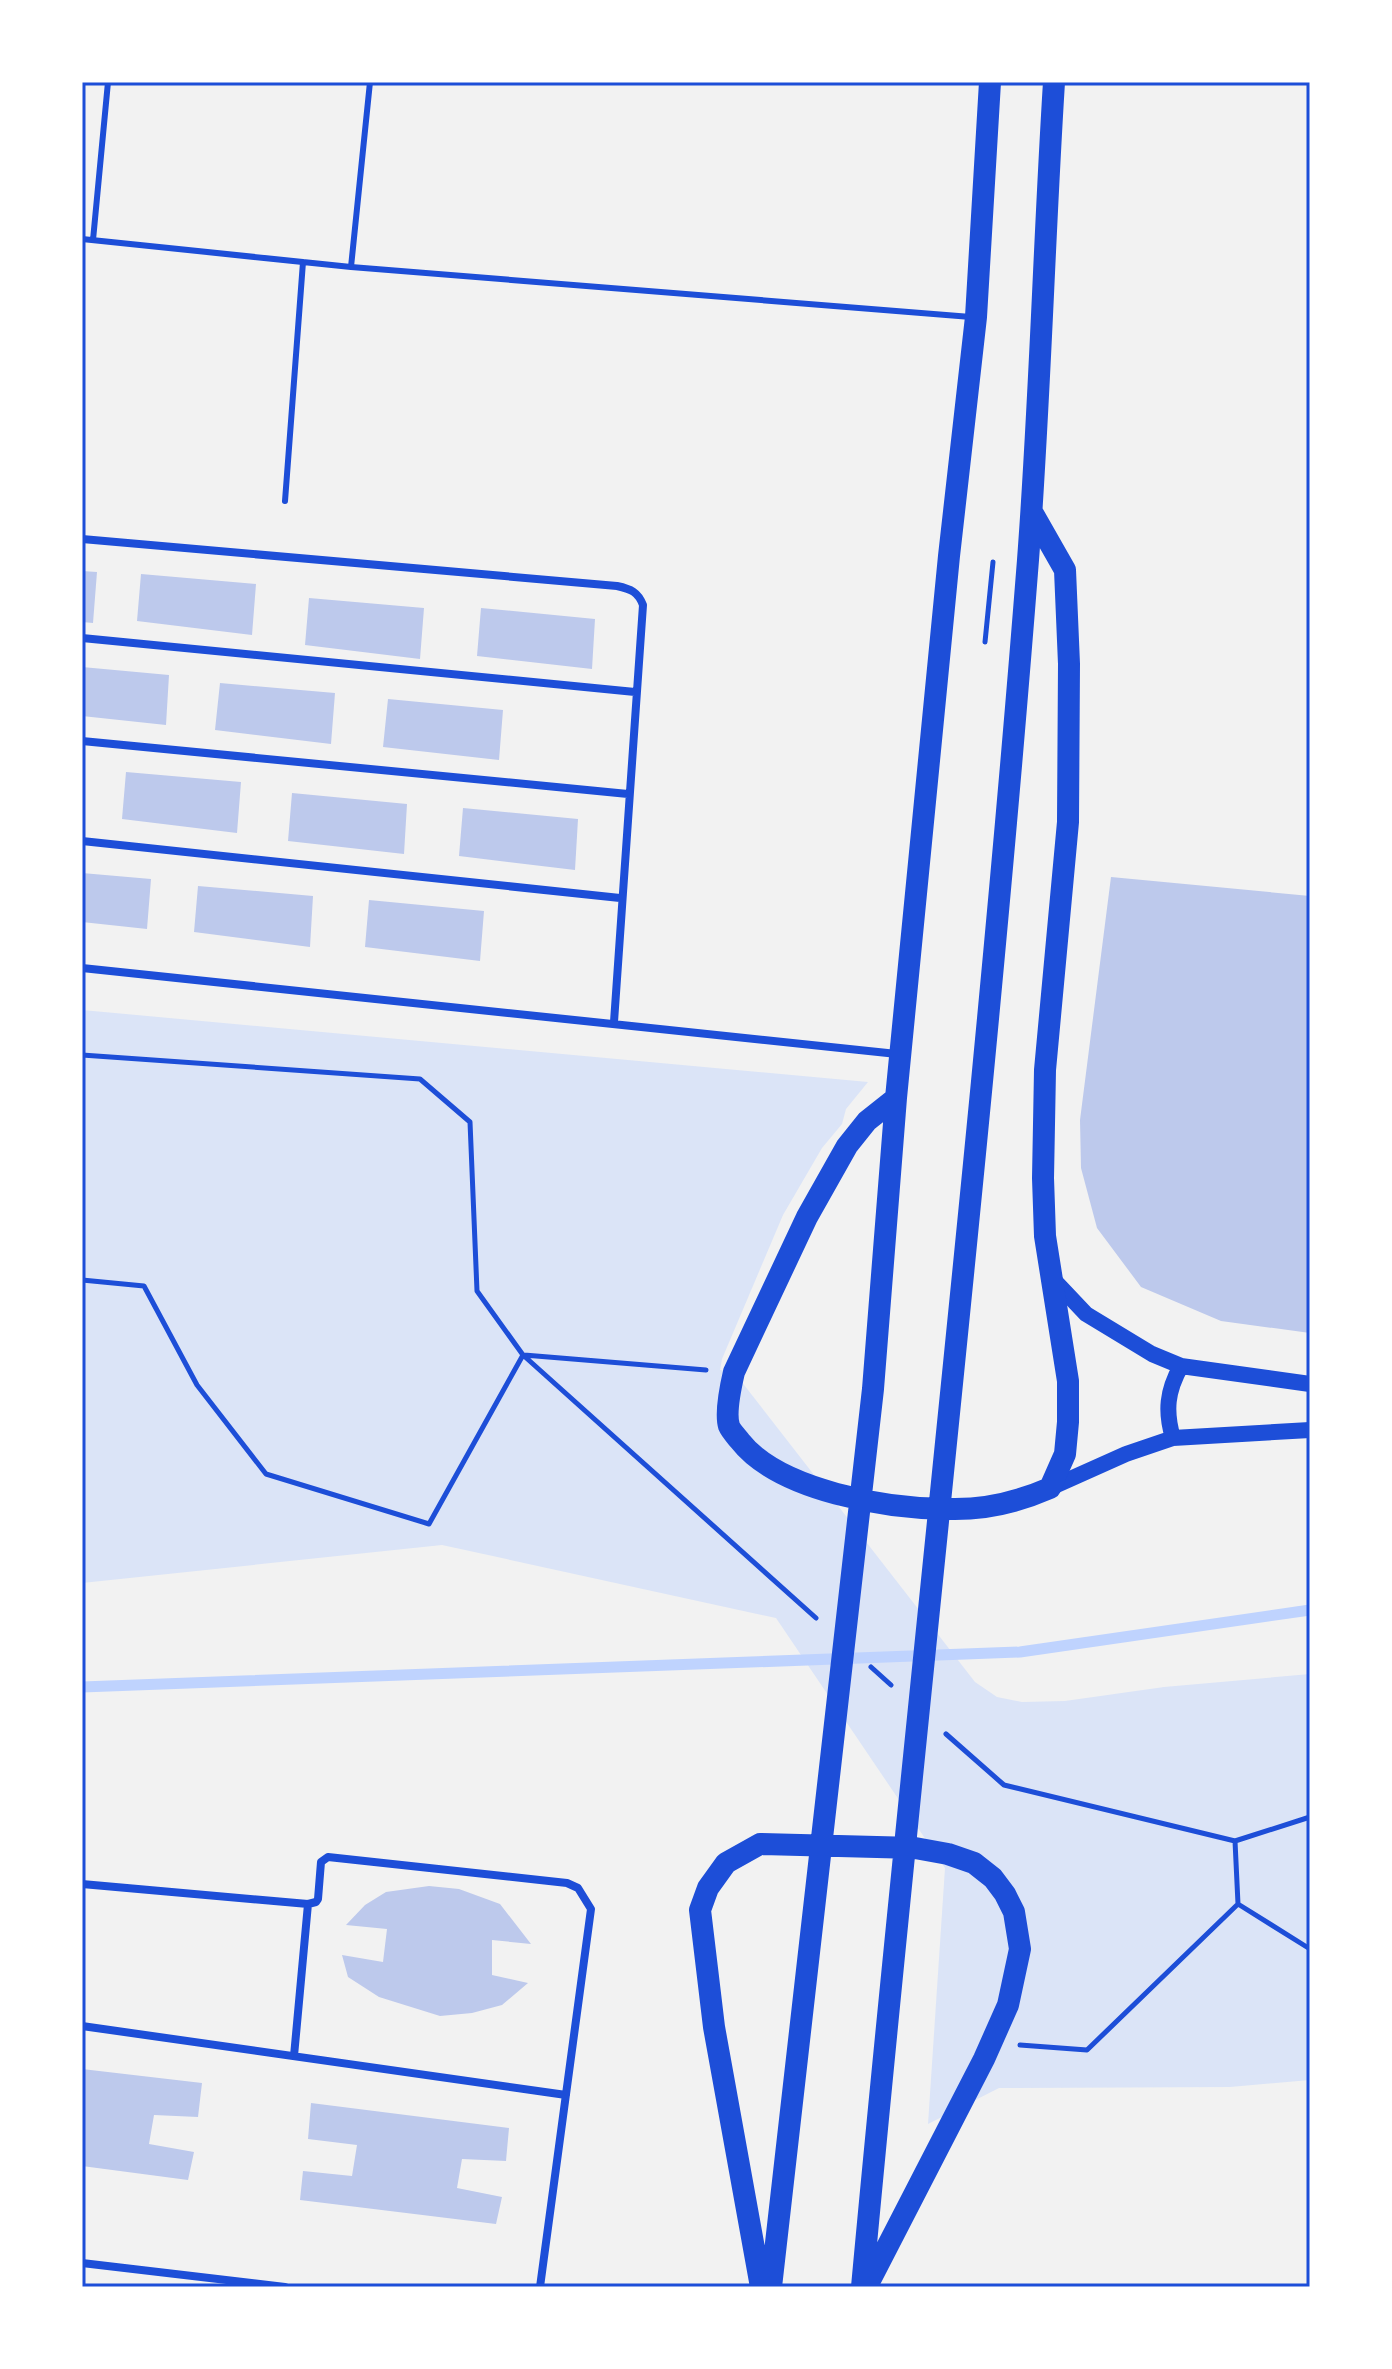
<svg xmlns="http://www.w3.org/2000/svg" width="1392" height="2369" font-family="Commissioner,sans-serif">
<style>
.green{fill:#dbe4f7}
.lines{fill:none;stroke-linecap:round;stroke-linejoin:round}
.stream{stroke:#bfd3fe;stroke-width:11}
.building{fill:#bdc9ec}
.path{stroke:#1d4ed8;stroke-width:5}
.service{stroke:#1d4ed8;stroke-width:6}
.minor{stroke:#1d4ed8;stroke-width:8}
.secondary{stroke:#1d4ed8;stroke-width:16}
.trunk{stroke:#1d4ed8;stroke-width:22}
.neatline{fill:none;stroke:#1d4ed8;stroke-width:3}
</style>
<rect width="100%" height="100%" fill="#f2f2f2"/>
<path class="green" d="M82,1010l786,72 -22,27 -4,15 -20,24 -39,67 -61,144 -2,11 14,2 241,310 22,15 25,5 43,-1 99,-14 146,-13v406l-80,7 -231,1 -71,36 17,-256 -169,-250 -334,-73 -360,38z"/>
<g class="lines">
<path class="stream" d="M82,1687l938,-35 290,-42"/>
</g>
<path class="building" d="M82,571l15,1 -4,51 -11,-1z
M141,574l115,10 -4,51 -115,-14z
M309,598l115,10 -4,51 -115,-14z
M481,608l114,11 -3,50 -115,-13z
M82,667l87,8 -3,50 -84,-9z
M220,683l115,10 -4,51 -116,-14z
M388,699l115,11 -4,50 -116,-13z
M126,772l115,10 -4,51 -115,-14z
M292,793l115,11 -3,50 -116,-13z
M463,808l115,11 -3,51 -116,-14z
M82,873l69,6 -4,50 -65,-7z
M1111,877l199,19v437l-89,-12 -80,-34 -44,-59 -16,-60 -1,-48z
M198,886l115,10 -3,51 -116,-15z
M369,900l115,11 -4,50 -115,-14z
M429,1886l30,3 41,15 31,40 -39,-4v35l36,8 -26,22 -30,8 -32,3 -61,-19 -31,-20 -6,-22 41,7 4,-33 -41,-4 19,-20 21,-13z
M82,2069l120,14 -4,34 -44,-2 -5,29 45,8 -6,28 -106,-14z
M311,2103l198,25 -3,33 -44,-2 -5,29 45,9 -6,27 -196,-24 3,-29 49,5 5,-31 -49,-6z"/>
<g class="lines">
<path class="path" d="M985,642l8,-80
M82,1055l338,24 50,43 7,169 46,64 293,263
M82,1280l62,6 53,99 69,89 163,50 94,-169
M524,1355l182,15
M871,1667l20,18
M946,1734l58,51 231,56
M1238,1904l72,45
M1020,2045l67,5 151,-146 -3,-63 75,-24"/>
<path class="service" d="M82,239l269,28 620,50
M93,240l15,-158
M351,267l19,-185
M285,501l18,-239"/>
<path class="minor" d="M82,539l535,47c14,3 21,6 26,19l-29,417
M82,638l553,54
M82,741l546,53
M82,841l538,57
M82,968l815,86
M82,1884l226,20 8,-2 2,-3 3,-37 7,-5 239,26 11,5 13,21 -51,378
M82,2026l484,69
M294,2056l14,-152
M82,2263l203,24"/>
<path class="secondary" d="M1051,1277l35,37 66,40 29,12 129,18
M1173,1438c-8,-27 -6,-47 8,-72
M1050,1488l76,-34 47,-16 137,-8"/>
<path class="trunk" d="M896,1098l-29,23 -20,25 -40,71 -73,155c-3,13 -9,41 -5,54 2,5 8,11 11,15 39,50 148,68 209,68 35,1 69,-7 101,-21l15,-34 3,-32v-41l-23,-145 -2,-58 2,-108 23,-248 1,-158 -4,-94 -33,-58
M761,2287l-47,-260 -14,-117 8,-22 18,-25 34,-19 155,4 33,6 26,9 19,15 12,16 9,18 6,37 -12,56 -24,54 -117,227
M771,2287l102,-898 23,-291 53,-542 27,-239 14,-235
M862,2287c53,-576 121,-1151 166,-1727 12,-159 16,-319 26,-478"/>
</g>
<rect width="1392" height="2369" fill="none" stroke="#ffffff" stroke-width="168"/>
<rect x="84" y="84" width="1224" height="2201" class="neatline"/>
</svg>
